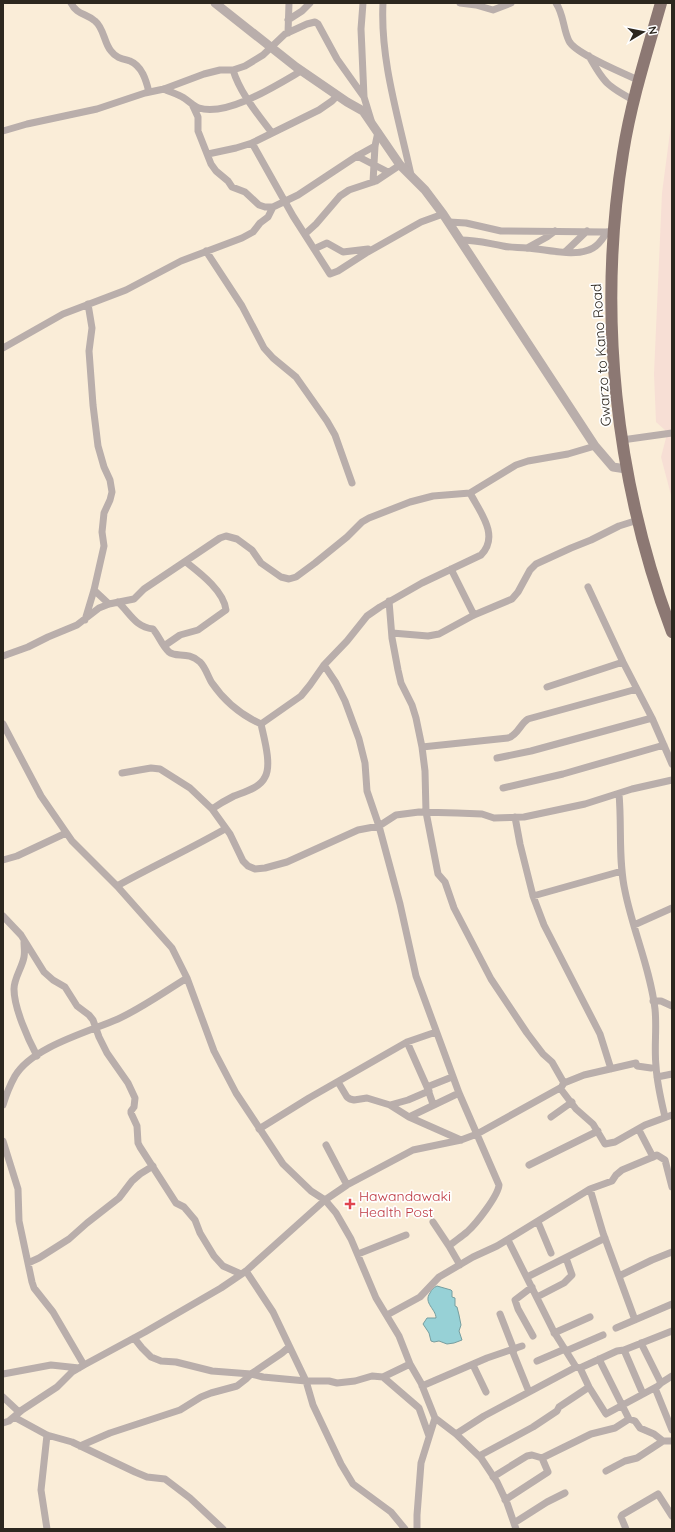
<svg xmlns="http://www.w3.org/2000/svg" width="675" height="1532" font-family="Quicksand,sans-serif">
<style>
.education{fill:#f7dfd5}
.water{fill:#97d1d6;stroke:#779e9f}
.lines{fill:none;stroke-linecap:round;stroke-linejoin:round}
.minor{stroke:#b9aeab;stroke-width:7}
.tertiary{stroke:#b9aeab;stroke-width:9}
.primary{stroke:#8c7873;stroke-width:12}
.health-dot{fill:#e0444e;stroke:#fff;stroke-width:1.5}
.labels{text-anchor:middle;stroke-width:3.5;stroke-linejoin:round;paint-order:stroke}
.street-label{font-size:14px;fill:#2c271f;stroke:#fff}
.health-label{font-size:14px;fill:#be3a42;stroke:#fff;text-anchor:start}
</style>
<rect width="100%" height="100%" fill="#faedd8"/>
<path class="education" d="M672,117v382l-11,-42 5,-19 -1,-8 -9,-8 -2,-48 8,-181z"/>
<path class="water" d="M437,1286l14,4 1,1v6l3,1v8l2,1 2,8 2,10 -2,6 3,9 -8,3 -7,1 -8,-3 -5,1 -3,-1 -2,-8 -6,-9 4,-6h9c0,-9 -13,-15 -6,-25 2,-4 3,-5 7,-7z"/>
<g class="lines">
<path class="minor" d="M71,3c6,12 15,10 24,18 9,7 9,22 16,30 5,7 12,8 19,10 12,5 16,19 19,31
M363,3l-2,26 3,68 7,23
M383,3c-3,58 16,116 28,172
M460,3l16,2 17,5 18,-7
M556,3c8,12 7,26 13,38 6,13 57,33 71,40
M288,20l14,-9 8,-8
M288,33l1,-30
M589,56c15,27 18,30 46,45
M233,70c7,23 24,43 39,63
M164,89c6,3 14,5 20,9 5,3 9,8 15,10 28,9 78,-23 102,-37
M192,104l6,13v14l13,33 5,7 12,10 4,6 13,5 14,13 6,2h8l25,-12 59,-39 18,-10
M3,131l24,-7 70,-15 48,-16 19,-4 40,-15 16,-4h13l12,-4 18,-11 22,-21 22,-10 8,-2 3,2 19,35 27,38
M252,143l41,73 37,58 8,-3 28,-18 55,-31 22,-8
M208,154l28,-6 16,-5 67,-33 13,-9 5,-5
M357,156l31,16
M373,182l2,-36 3,-14
M449,222l17,1 35,8 106,1 7,-2
M305,234l11,-10 24,-28 9,-6 27,-9 24,-16
M460,240c18,0 26,3 43,6 8,2 16,1 24,2 19,1 49,10 66,0 7,-4 10,-10 14,-16
M527,248l20,-11 8,-6
M314,249l13,-6 16,9 25,-3
M206,251l36,55 22,42 9,10 23,19 31,44 8,14 17,48
M565,252l22,-21
M3,348l60,-34 63,-24 55,-29 61,-23 11,-6 7,-9 8,-6 5,-10
M622,440l50,-7
M451,569l23,46
M588,587l35,75 29,56 20,46
M94,590l15,14
M389,601l3,37 6,32 3,13 11,22 4,13 6,29 3,24 1,41 12,62 7,8 9,26 37,71 36,54 16,21 9,8 12,21
M118,602c12,11 17,25 35,27 6,7 9,17 16,23 7,6 19,-1 31,10 6,6 8,15 12,21 13,19 29,32 49,41
M85,620l9,-30 10,-44 -2,-14 2,-19 6,-13 2,-8 -2,-12 -6,-13 -6,-21 -5,-41 -4,-54 3,-23 -4,-24
M392,633l36,3 11,-2 35,-19 38,-16 6,-7 12,-22 6,-6 35,-16 20,-8 28,-14 19,-6
M164,646l16,-11 18,-5 28,-20c-2,-19 -26,-37 -40,-48
M3,656l25,-9 20,-10 29,-12 22,-17 10,-4 25,-5 10,-10 76,-51 6,-2 11,3 15,11 9,13 20,14 8,2 7,-2 19,-14 32,-26 15,-15 7,-4 41,-16 23,-6 37,-3 46,-28 12,-4 40,-7 27,-8
M324,665l12,18 9,18 14,38 6,24 2,28 12,35 21,78 16,72 43,117 40,92c-1,11 -23,39 -32,47 -6,5 -12,9 -18,14l11,19
M547,687l76,-25
M3,724l38,72 31,45 45,45 55,62 15,30 27,73 22,42 47,71 28,27 14,9 11,13 15,26 25,59 23,38 11,28 11,19 14,35 21,16 25,24 16,24 10,21 9,26
M261,724l40,-28 9,-11 14,-20 23,-24 20,-25 13,-9 42,-24 59,-28c19,-19 -1,-43 -11,-62
M422,747l86,-9c10,-3 12,-14 20,-19l109,-30
M497,758l34,-7 121,-33
M122,773l29,-5 9,1 30,19 22,21 18,25 13,27 5,5 7,3 10,-1 22,-6 71,-32 21,-4 17,-11 23,-3 38,1 25,1 12,4 30,-1 61,-13 47,-15 40,-9
M503,788l60,-14 101,-29
M619,794c3,33 -1,66 6,97 8,40 25,77 30,118 2,19 -1,38 1,57 1,18 5,34 9,51
M212,809c7,-5 14,-9 22,-13 10,-4 26,-8 31,-19 7,-12 -1,-39 -4,-53
M515,817l5,27 13,52 11,29 56,109 11,35
M3,860l14,-4 49,-23
M117,886c36,-20 73,-37 108,-57
M533,896l89,-25
M3,916l18,19 23,37 9,8 12,7 12,19 12,9 4,5 6,17 8,16 21,30 7,15 -1,9 -3,4v2l6,13 1,17 2,4 36,56 8,4 11,13 5,13 14,23 9,10 18,8
M634,925l38,-17
M24,942c0,5 1,10 0,15 -2,11 -10,21 -10,32 0,19 14,50 23,67
M653,1001h8l11,5
M407,1042l20,45 6,17
M657,1077l15,-3
M338,1082l9,15 3,2 4,1 13,-2 23,7 19,12 52,23
M562,1086l2,-3 20,-8 52,-12 1,3 14,2
M427,1087l25,-10
M3,1105c3,-10 7,-20 12,-29 17,-29 73,-44 103,-57 24,-11 46,-27 69,-41
M390,1105l18,-5 21,-9
M409,1117l50,-24
M551,1117l21,-15
M259,1129l50,-31 98,-56 29,-10
M639,1130l14,27 4,-2 8,5 7,27
M3,1141l15,48 1,32 13,61 2,6 19,24 31,53
M326,1145l21,40
M529,1165l69,-34
M590,1189l13,44 32,87
M433,1222l16,24
M538,1222l13,31
M508,1240l46,92 22,35 4,1 9,19 17,27 52,-28 3,-3 11,-7
M358,1254l48,-19
M28,1263l11,-5 30,-19 18,-16 32,-25 13,-17 8,-7 13,-8
M246,1271l27,41 33,69 7,24 28,59 12,20 38,28 14,17
M619,1276l33,-16 20,-8
M527,1277l78,-39
M532,1287l-17,13 3,9 15,27
M537,1297l27,-14 8,-8 -6,-17
M500,1314l14,36
M387,1315l33,-18 19,-20 34,-20 24,-11 93,-57 22,-8 4,-6 6,-5 31,-13
M616,1328l56,-24
M554,1333l36,-16
M134,1338l8,10 9,9 10,4 15,1 36,9 39,3 12,3 43,4h23l8,2 18,-2 17,-5 11,1 36,31 10,28
M641,1343l20,40
M512,1350l17,42
M624,1350l19,44
M566,1351l37,-16
M599,1359l30,60 6,2 5,7 14,6 9,7
M537,1361l28,-12
M473,1365l13,27
M580,1368l37,-17 7,-1 48,-19
M3,1374l48,-9 28,3
M383,1377l27,-13
M422,1386l65,-28 35,-12
M655,1388l17,42
M3,1397l16,15
M14,1417l33,18 25,7 63,30 12,5 18,2 25,19 33,31
M3,1423l6,-2 13,-11 35,-23 15,-15 12,-7 61,-33 76,-44 25,-17 79,-71 22,-15 66,-35 48,-10 16,-6 83,-46 16,21 17,15 12,20 10,-2 30,-17 27,-10
M456,1434l28,-18 92,-49
M47,1435l-6,55 6,39
M80,1446l30,-13 70,-23 21,-13 10,-4 26,-7 9,-7 5,-5 31,-21 7,-6
M479,1456l54,-29 24,-16 2,-4 30,-20
M606,1471l19,-10 12,-3 26,-17h9
M493,1477l34,-21 5,-1 10,3 49,-24 24,-6 14,-9
M505,1500l43,-28 -6,-14
M514,1523l33,-21 18,-9
M417,1529v-14l4,-52 14,-45
M626,1529l-5,-12 1,-2 36,-21 14,22"/>
<path class="tertiary" d="M215,3l81,64 51,35 16,9 37,54 25,25 18,24 152,232 18,21 13,2"/>
<path class="primary" d="M661,3c-14,49 -30,99 -38,150 -26,160 -8,327 49,479"/>
</g>
<path class="health-dot" d="M348 1198h4v4h4v4h-4v4h-4v-4h-4v-4h4z"/>
<g class="labels">
<g class="street-label">
<text transform="translate(601 355) rotate(-94)" y="5">Gwarzo to Kano Road</text>
</g>
<g class="health-label">
<text x="359" y="1201">Hawandawaki<tspan x="359" dy="16">Health Post</tspan></text>
</g>
</g>
<rect width="675" height="1532" fill="none" stroke="#2c271f" stroke-width="8"/>
<g transform="translate(643 32) rotate(80)" stroke="#ffffff" stroke-width="3" paint-order="stroke">
<path d="M0-3L7 15L0 10L-7 15Z" fill="#2c271f"/>
<text y="-6" font-size="11" font-weight="bold" text-anchor="middle" fill="#2c271f">N</text>
</g>
</svg>
